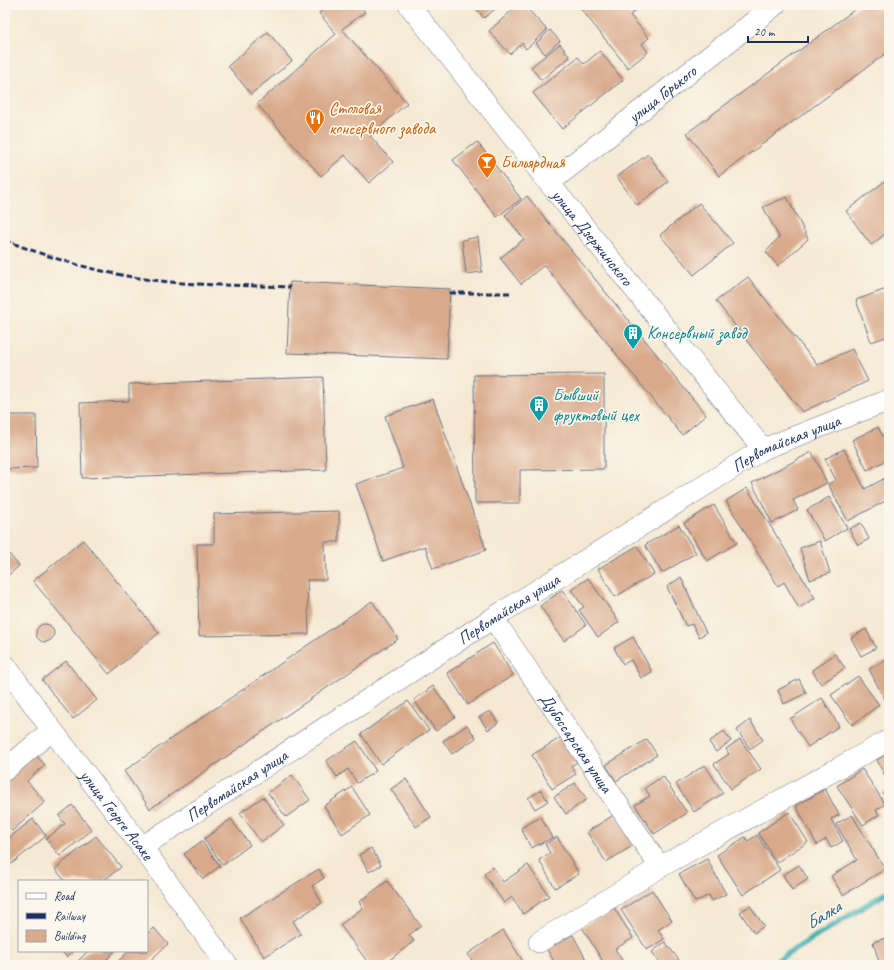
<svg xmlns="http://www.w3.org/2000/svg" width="894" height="970" font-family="Caveat,sans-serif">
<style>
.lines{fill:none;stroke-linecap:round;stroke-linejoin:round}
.stream{stroke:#3badb3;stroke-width:6}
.building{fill:#d8a98a}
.minor-casing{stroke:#677087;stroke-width:22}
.minor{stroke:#fff;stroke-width:21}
.rail{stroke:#1b2f5e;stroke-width:3;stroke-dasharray:6 3;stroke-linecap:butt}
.labels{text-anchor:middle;stroke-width:3.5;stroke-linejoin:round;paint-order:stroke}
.street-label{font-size:17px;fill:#1b2f5e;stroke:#fbf7ec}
.food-label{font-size:17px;fill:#c56008;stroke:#fbf7ec;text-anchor:start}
.culture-label{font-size:17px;fill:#0d838f;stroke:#fbf7ec;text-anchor:start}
.water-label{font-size:18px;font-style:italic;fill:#265b7c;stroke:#fbf7ec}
</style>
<rect width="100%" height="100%" fill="#fbf7ec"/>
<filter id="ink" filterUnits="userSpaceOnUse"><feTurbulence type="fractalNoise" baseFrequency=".025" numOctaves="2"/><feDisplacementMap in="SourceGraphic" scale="8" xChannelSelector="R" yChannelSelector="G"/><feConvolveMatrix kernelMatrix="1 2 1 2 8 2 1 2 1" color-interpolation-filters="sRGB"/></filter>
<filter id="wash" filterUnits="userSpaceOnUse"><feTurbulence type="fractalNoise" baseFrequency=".012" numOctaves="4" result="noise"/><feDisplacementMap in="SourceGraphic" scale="16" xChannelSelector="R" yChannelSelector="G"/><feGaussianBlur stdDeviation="0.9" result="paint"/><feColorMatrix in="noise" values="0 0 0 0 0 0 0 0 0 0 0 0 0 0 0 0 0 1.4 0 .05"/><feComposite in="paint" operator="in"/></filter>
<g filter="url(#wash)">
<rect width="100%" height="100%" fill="#f5e9d3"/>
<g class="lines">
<path class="stream" d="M772,965l9,-7 108,-67"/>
</g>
<g id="blocks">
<path class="building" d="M328,5h31l6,7 -23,17 65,74 -37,33 23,26 -24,21 -24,-28 -24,21 -64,-72 79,-70 -17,-21z
M474,5h26l-16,13z
M518,5h6l23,25 -21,19 -4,-6 -12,11 -21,-23z
M578,5h61l1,2 -10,8 19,23 -7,6 6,8 -20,16z
M861,5h28v46l-170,125 -32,-43z
M550,30l10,11 -15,13 -9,-11z
M268,32l24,29 -41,33 -23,-28z
M560,44l10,13 -29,23 -10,-13z
M600,51l23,29 -61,49 -29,-36 45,-36 6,7z
M477,142l44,57 -24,18 -44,-57z
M648,154l20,28 -31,23 -20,-28z
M889,178v53l-18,14 -25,-34z
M527,196l179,219 -24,20 -138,-170 -23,19 -21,-26 24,-19 -19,-24z
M787,197l21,42 -30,27 -12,-14 13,-15 -16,-30z
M699,203l34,40 -39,32 -34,-40z
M478,237l4,35 -16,2 -4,-34z
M748,277l69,88 35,-16 16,32 -66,31 -86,-111z
M290,282l160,7 -3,70 -160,-6z
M889,288v48l-18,6 -15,-42z
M604,374v95l-84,1v33h-45l-1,-128z
M323,377l3,93 -244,8 -2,-75 49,-2v-17z
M433,399l53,151 -53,19 -8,-23 -42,15 -27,-77 47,-16 -18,-52z
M5,415h31l1,53 -32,1z
M878,427l11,21v11l-22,11 -15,-30z
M844,449l21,40 24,-13v23l-41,22 -20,-37 8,-4 -11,-21z
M812,452l15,31 -34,17 5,10 -26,13 -20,-40z
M747,488l68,110 -16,10 -15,-26 -6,4 -52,-85z
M829,497l18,31 -22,13 -18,-31z
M714,505l23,38 -30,18 -23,-38z
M339,511v31h-14l1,38h-19l2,54 -110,2 -2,-92h17v-30z
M861,523l8,16 -11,6 -9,-16z
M679,525l17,28 -34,20 -17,-28z
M83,540l76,93 -50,41 -76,-93z
M820,541l10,32 -20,7 -10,-32z
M637,546l17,28 -39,23 -17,-28z
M5,549l14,17 -14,12z
M681,577l25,56 -7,4 -7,-13 -6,2 -19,-39z
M588,578l31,44 -21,15 -19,-27 5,-3 -13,-17z
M562,590l24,35 -22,16 -24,-35z
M372,601l26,38 -248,170 -26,-38z
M36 633a9 9 0 1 1 18 0a9 9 0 1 1-18 0Z
M866,629l10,19 -15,8 -10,-18z
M633,637l19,35 -11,6 -10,-18 -8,4 -9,-16z
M493,643l20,32 -45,30 -21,-32z
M835,654l10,14 -24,16 -9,-14z
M889,659v39l-4,2 -16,-31z
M66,661l31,39 -24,19 -31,-39z
M858,676l21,29 -27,20 -21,-30z
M799,679l7,14 -22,11 -6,-14z
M433,686l22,31 -19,14 -22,-31z
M822,698l17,28 -31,21 -18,-28z
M408,701l21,29 -48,34 -20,-30z
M490,711l8,12 -10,7 -9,-13z
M750,720l13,20 -13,9 -13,-19z
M467,725l9,13 -24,16 -9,-13z
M724,731l7,10 -15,11 -7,-10z
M565,735l15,25 -9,6 5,8 -24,15 -20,-34z
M647,739l10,16 -41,26 -10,-16z
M740,739l21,30 -30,20 -17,-25 15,-10 -3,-5z
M357,741l19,30 -19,12 -9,-14 -11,8 -11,-16z
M32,751l13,14 -18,16 18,21 -33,29 -7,-8v-49z
M889,753v30l-12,-23z
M705,765l18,28 -29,19 -18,-28z
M862,769l23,35 -9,6 3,5 -16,10 -26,-39z
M292,775l18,25 -24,17 -18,-24z
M663,776l24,37 -33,21 -19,-29 15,-9 -5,-8z
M406,779l25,38 -15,10 -25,-38z
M575,783l12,16 -21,15 -12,-17z
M352,787l18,28 -28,19 -18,-28z
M825,789l14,26 -8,4 12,22 -12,7 -5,-9 -9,6 -21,-39z
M889,789v14l-6,-10z
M541,790l7,11 -13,8 -7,-11z
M263,797l21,28 -23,17 -21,-29z
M72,805l20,25 -32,26 -14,-17 19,-15 -6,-8z
M789,812l19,30 -31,20 -19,-29z
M615,814l19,31 -28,17 -19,-30z
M852,815l33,54 -42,26 -12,-19 26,-16 -21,-36z
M541,817l11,21 -21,10 -10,-20z
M33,819l13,17 -41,33v-28z
M231,819l19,26 -27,20 -19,-26z
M757,835l23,35 -37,25 -26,-40 28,-18 3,4z
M96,836l25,31 -18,14h-38l-10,-12z
M557,837l22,37 -24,14 -16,-28 11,-7 -5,-9z
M202,841l18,25 -17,13 -19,-25z
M371,848l10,17 -12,7 -10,-17z
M707,859l19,35 -14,7 -3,-6 -14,7 -16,-28z
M528,865l21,31 -26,18 -11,-17 -8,6 -20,-29 9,-7 10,15z
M799,865l9,14 -16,11 -9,-15z
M319,869l5,9 -12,8 10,17 -29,18 8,13 -37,23 -24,-39z
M387,881l34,45 -12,9 5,6 -31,24h-13l-30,-40 23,-17 -4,-6z
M652,890l20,31 -14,9 6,9 -17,11 -26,-40z
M750,906l14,20 -10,7 -14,-21z
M614,908l19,30 -18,11 10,16h-20l-23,-38z
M154,928l14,16 -23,21h-31l15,-14h18v-16z
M503,930l21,33 -2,2h-47l-7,-11z
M573,935l16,30h-33l-9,-16z
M889,937v28h-9l-7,-23z
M665,942l14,18 -7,5h-10l-10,-13z
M61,951h12l-6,6z
M88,951h27l-14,14h-27z"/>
</g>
</g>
<g filter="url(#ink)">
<use href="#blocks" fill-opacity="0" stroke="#677087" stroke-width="1"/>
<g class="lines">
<g class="minor-casing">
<g id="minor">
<path id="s1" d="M409,5l140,178 214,266"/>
<path id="s2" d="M549,183l226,-178"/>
<path id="s3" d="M493,618l167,249"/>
<path id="s4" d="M5,665l47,65 90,117 85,118"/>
<path d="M5,770l47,-40"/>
<path id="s5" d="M142,847l351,-229 270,-169 126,-49"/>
<path d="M539,942l121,-75 229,-127"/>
</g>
</g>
<use href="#minor" class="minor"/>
<path class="rail" d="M5,240c44,18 92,32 140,39 48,7 97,6 145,8
M450,293h61"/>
</g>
</g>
<defs>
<g id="restaurant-pin" transform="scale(1)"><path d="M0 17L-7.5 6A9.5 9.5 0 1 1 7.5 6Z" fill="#e8710a" stroke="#fbf7ec"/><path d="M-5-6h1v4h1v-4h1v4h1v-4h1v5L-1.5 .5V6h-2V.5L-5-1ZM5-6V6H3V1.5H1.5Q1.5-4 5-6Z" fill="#fff"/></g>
<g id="bar-pin" transform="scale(1)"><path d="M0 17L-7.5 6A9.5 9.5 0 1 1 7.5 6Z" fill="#e8710a" stroke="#fbf7ec"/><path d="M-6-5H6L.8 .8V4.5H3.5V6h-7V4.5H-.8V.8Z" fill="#fff"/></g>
<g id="building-pin" transform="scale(1)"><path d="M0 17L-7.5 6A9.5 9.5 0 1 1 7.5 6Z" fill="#0f9aa8" stroke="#fbf7ec"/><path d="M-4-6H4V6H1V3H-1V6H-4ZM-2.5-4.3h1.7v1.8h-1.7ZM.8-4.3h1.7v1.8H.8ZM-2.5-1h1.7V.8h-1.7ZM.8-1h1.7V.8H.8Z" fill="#fff"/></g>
</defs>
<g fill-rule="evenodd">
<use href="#restaurant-pin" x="315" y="118"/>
<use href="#bar-pin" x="487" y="162"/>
<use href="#building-pin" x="633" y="333"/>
<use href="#building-pin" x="539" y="405"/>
</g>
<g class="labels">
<g class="street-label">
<text dy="6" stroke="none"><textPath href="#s2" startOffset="144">улица Горького</textPath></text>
<text dy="6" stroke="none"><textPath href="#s1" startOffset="296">улица Дзержинского</textPath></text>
<text dy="6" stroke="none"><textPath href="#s5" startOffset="761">Первомайская улица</textPath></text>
<text dy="6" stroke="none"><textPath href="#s5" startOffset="437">Первомайская улица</textPath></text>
<text dy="6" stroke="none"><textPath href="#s3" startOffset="150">Дубоссарская улица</textPath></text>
<text dy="6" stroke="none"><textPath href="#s5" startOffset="113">Первомайская улица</textPath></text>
<text dy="6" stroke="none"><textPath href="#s4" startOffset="187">улица Георге Асаке</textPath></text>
</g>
<g class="food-label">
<text x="329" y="114">Столовая<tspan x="329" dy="20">консервного завода</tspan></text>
<text x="501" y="168">Бильярдная</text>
</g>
<g class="culture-label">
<text x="647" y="339">Консервный завод</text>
<text x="553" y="401">Бывший<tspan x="553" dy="20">фруктовый цех</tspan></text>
</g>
<g class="water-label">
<text transform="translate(823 915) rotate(-32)" y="6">Балка</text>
</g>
</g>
<rect width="894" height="970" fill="none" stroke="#fbf7ec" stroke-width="20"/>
<rect x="18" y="880" width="130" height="72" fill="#fbf7ec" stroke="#a1a7b3"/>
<rect x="26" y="893" width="20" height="6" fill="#ffffff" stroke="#a1a7b3"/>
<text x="54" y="900" font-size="12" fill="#1b2f5e">Road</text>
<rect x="26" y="913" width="20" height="6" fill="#1b2f5e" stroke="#a1a7b3"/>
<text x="54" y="920" font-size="12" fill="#1b2f5e">Railway</text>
<rect x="26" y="930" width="20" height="12" fill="#d8a98a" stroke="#a1a7b3"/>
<text x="54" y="940" font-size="12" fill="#1b2f5e">Building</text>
<path d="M748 36v6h60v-6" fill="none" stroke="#1b2f5e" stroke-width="2"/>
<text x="754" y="36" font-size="12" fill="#1b2f5e" stroke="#fbf7ec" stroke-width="3" paint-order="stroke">20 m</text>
</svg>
